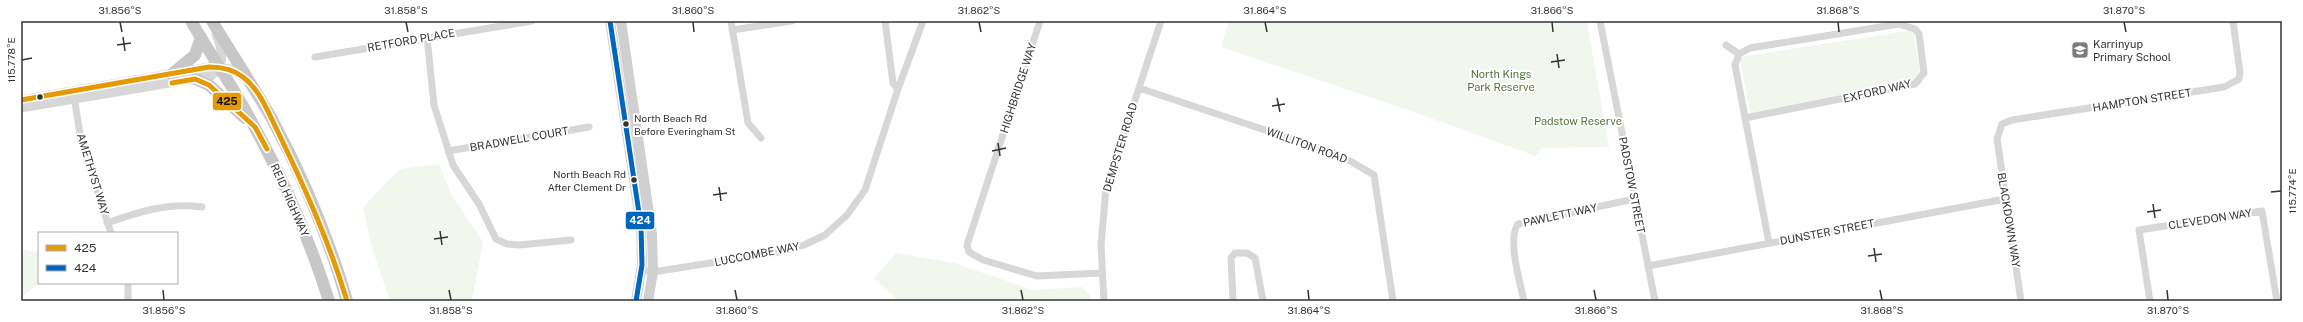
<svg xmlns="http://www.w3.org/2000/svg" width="2303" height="322" font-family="'Public Sans',sans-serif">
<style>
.green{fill:#f2f7ee}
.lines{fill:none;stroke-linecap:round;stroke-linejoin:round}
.minor{stroke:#d7d7d7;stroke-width:7}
.tertiary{stroke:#d7d7d7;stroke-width:9}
.secondary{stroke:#d0d0d0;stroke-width:10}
.trunk{stroke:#c7c7c7;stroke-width:12}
.bus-1-casing{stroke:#fff;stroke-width:8}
.bus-2-casing{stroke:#fff;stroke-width:8}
.bus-1{stroke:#e39a05;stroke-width:5}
.bus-2{stroke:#0065bd;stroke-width:5}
.ticks{fill:none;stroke:#333;stroke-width:1.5}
.bus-dot{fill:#333;stroke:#fff;stroke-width:1.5}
.labels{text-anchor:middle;stroke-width:4;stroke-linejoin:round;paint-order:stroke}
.bus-label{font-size:10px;fill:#333;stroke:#fff;text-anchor:start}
.street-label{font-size:11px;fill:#333;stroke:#fff}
.poi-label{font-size:11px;fill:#333;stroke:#fff;text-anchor:start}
.park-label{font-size:11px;fill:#50753a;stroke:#fff}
.line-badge{stroke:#fff;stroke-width:1.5}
.badge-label{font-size:11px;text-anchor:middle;font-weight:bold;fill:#fff}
.pale-badge-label{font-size:11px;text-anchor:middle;font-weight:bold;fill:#111}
.neatline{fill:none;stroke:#333;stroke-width:1.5}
.ticks-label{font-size:10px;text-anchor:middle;fill:#333}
</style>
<rect width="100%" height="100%" fill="#fff"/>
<path class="green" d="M1229,21h358l22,126 -66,1 -7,8 -128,-46 -187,-63z
M1913,30l9,54 -171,32 -12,-59z
M439,164l12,30 32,48 -11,59h-82l-18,-53 -9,-41 37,-38z
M21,249l18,4 1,30 -19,14z
M896,253l58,10 79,27 49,-3 8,8 1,6h-193l-24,-23z"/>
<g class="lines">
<path class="minor" d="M731,21l17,102 13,15
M1040,21l-73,224 2,7 14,8 54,16 65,-3
M1600,21l55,280
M732,30l60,-9
M427,37l7,68 19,60 26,39 17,35 11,5 12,1 52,-5
M1726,45l13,9
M315,57l217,-36
M1139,88l201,67 34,20 19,126
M898,89l25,-68
M74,96l7,45 30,92
M1745,118l170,-34 9,-11 -5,-39 -4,-5 -16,-5 -149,24 -11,6 -4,11 34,178
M448,151l141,-24
M107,223c31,-11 62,-21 95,-16
M1648,266l357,-67
M641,270l12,2 127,-20 24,-7 21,-10 22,-20 18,-25 33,-101 -5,-6 -8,-62
M128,301v-18
M1104,301l-3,-56 5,-57 55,-167
M1233,301l-2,-43 4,-5h12l8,5 8,43
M1524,301c-4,-19 -17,-62 -6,-77l116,-25
M2021,301l-24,-162 5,-15 10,-4 212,-33 15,-8 1,-6 -7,-52
M2150,301l-11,-71 123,-19 15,90"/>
<path class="tertiary" d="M21,100l188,-33 22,2 15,10
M21,108l190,-32c16,-11 11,-26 5,-42"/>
<path class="secondary" d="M610,21l31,205 1,39 -6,36
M621,21l31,213 1,38 -5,29"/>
<path class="trunk" d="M191,21c21,36 45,70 64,107 31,56 55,113 74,173
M212,21c20,33 41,65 60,98 31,58 57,119 75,182
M172,74l23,-19 6,-18
M195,79l14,6 36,33"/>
<g class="bus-1-casing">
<path id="bus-1" d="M172,83l23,-4 14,6 46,42 12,22
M21,100l188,-33c12,0 24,2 34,10 17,13 25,35 34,53 27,56 52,111 70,171"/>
</g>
<g class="bus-2-casing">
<path id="bus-2" d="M610,21l31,205 1,39 -6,36"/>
</g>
<use href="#bus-1" class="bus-1"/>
<use href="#bus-2" class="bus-2"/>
</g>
<path class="ticks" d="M120,22l2,10M406,22l2,10M693,22l1,10M979,22l2,10M1265,22l2,10M1552,22l1,10M1838,22l1,10M2124,22l2,10M123,37l2,14M117,45l14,-2M1557,54l2,14M22,60l10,-2M1551,62l14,-2M1277,98l3,14M1272,106l13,-2M998,143l2,13M992,151l14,-3M719,187l2,14M2271,192l10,-1M713,195l14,-2M2153,204l2,14M2147,212l14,-2M440,231l2,14M434,239l14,-2M1874,248l2,14M1868,256l14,-2M163,290l1,10M449,290l2,10M735,290l2,10M1021,290l2,10M1308,290l1,10M1594,290l2,10M1880,290l2,10M2167,290l1,10"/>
<defs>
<g id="school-square" transform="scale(0.9)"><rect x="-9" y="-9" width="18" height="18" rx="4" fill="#7a7a7a" stroke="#fff"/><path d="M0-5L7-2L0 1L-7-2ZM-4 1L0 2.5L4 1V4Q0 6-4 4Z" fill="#fff"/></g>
</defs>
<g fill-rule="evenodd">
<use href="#school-square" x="2080" y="50"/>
</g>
<g class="bus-dot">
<circle cx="40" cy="97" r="3.5"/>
<circle cx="626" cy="124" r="3.5"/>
<circle cx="634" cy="180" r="3.5"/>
</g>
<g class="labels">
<g class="bus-label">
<text x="634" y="122">North Beach Rd<tspan x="634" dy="13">Before Everingham St</tspan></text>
<text x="626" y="178" text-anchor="end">North Beach Rd<tspan x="626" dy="13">After Clement Dr</tspan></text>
</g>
<g class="street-label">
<text transform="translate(411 40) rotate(-10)" y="4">RETFORD PLACE</text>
<text transform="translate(1018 88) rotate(-72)" y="4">HIGHBRIDGE WAY</text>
<text transform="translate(1877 91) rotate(-13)" y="4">EXFORD WAY</text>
<text transform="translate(2142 100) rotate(-9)" y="4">HAMPTON STREET</text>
<text transform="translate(519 139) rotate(-10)" y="4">BRADWELL COURT</text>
<text transform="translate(1307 145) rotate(20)" y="4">WILLITON ROAD</text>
<text transform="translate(1120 147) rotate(-73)" y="4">DEMPSTER ROAD</text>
<text transform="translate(93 174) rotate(73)" y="4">AMETHYST WAY</text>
<text transform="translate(1632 185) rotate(79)" y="4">PADSTOW STREET</text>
<text transform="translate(290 200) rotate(66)" y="4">REID HIGHWAY</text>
<text transform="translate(1560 215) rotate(-12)" y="4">PAWLETT WAY</text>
<text transform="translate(2210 219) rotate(-9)" y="4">CLEVEDON WAY</text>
<text transform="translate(2009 220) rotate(81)" y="4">BLACKDOWN WAY</text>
<text transform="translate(1827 232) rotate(-11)" y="4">DUNSTER STREET</text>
<text transform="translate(757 254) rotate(-11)" y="4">LUCCOMBE WAY</text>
</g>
<g class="poi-label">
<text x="2093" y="48">Karrinyup<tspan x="2093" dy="13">Primary School</tspan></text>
</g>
<g class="park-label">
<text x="1501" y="78">North Kings<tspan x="1501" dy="13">Park Reserve</tspan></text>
<text x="1578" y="125">Padstow Reserve</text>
</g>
</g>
<g class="line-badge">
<rect x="212" y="92" width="30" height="19" rx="4" fill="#e39a05"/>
<rect x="625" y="211" width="30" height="19" rx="4" fill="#0065bd"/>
</g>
<g class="badge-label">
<text x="640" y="224">424</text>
</g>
<g class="pale-badge-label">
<text x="227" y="105">425</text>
</g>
<rect width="2303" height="322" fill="none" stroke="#ffffff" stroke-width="44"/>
<rect x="38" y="232" width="140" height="52" fill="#ffffff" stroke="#adadad"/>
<rect x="46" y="245" width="20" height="6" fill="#e39a05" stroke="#adadad"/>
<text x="74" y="252" font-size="12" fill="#333333">425</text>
<rect x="46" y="265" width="20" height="6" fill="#0065bd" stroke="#adadad"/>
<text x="74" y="272" font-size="12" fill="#333333">424</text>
<rect x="22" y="22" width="2259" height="278" class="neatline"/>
<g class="ticks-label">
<text x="120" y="14">31.856°S</text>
<text x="406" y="14">31.858°S</text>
<text x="693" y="14">31.860°S</text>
<text x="979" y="14">31.862°S</text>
<text x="1265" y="14">31.864°S</text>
<text x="1552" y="14">31.866°S</text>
<text x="1838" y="14">31.868°S</text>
<text x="2124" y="14">31.870°S</text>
<text transform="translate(11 60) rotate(-90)" y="4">115.778°E</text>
<text transform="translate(2292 191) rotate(-90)" y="4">115.774°E</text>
<text x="164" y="314">31.856°S</text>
<text x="451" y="314">31.858°S</text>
<text x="737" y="314">31.860°S</text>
<text x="1023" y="314">31.862°S</text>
<text x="1309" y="314">31.864°S</text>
<text x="1596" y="314">31.866°S</text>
<text x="1882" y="314">31.868°S</text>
<text x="2168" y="314">31.870°S</text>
</g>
</svg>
